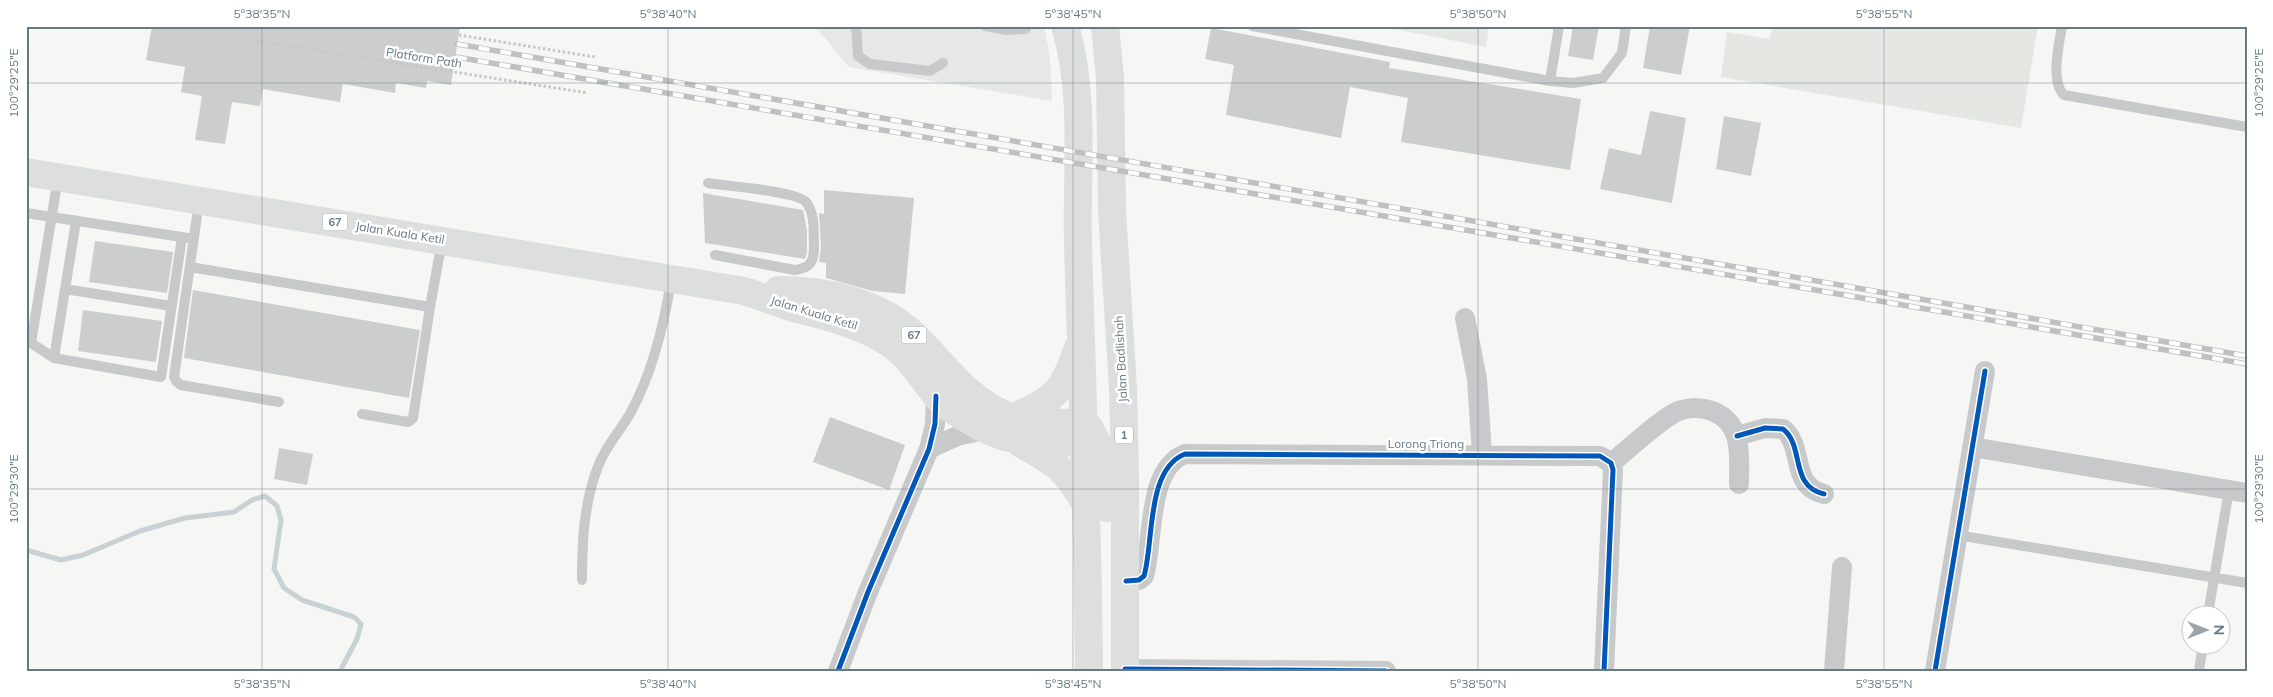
<svg xmlns="http://www.w3.org/2000/svg" width="2273" height="697" font-family="Mulish,sans-serif">
<style>
.built{fill:#e6e7e7}
.green{fill:#e5e7e2}
.lines{fill:none;stroke-linecap:round;stroke-linejoin:round}
.stream{stroke:#c8d2d4;stroke-width:5}
.building{fill:#cccece}
.path{stroke:#c6c7c8;stroke-width:3;stroke-dasharray:2.5 2.5;stroke-linecap:butt}
.lane{stroke:#c8c9ca;stroke-width:10}
.street{stroke:#c8c9ca;stroke-width:20}
.primary{stroke:#dddede;stroke-width:28}
.rail-casing{stroke:#bec0c1;stroke-width:5.5}
.rail{stroke:#fff;stroke-width:4;stroke-dasharray:11;stroke-linecap:butt}
.cycleway-casing{stroke:#fff;stroke-width:8}
.cycleway{stroke:#0057b8;stroke-width:5}
.ticks{fill:none;stroke:#677983;stroke-width:1;stroke-opacity:0.45}
.labels{text-anchor:middle;stroke-width:5;stroke-linejoin:round;paint-order:stroke}
.shield{fill:#fff;stroke:#95a1a8;stroke-width:1}
.shield-label{font-size:11px;font-weight:bold;fill:#677983}
.street-label{font-size:12px;fill:#677983;stroke:#fff}
.neatline{fill:none;stroke:#677983;stroke-width:2}
.ticks-label{font-size:12px;text-anchor:middle;fill:#677983}
</style>
<rect width="100%" height="100%" fill="#f6f6f5"/>
<path class="built" d="M796,26h248l6,31 2,44 -203,-34 -31,-37z"/>
<path class="green" d="M1380,26h109l-3,21z
M1772,26h266l-17,102 -300,-51 6,-45 43,7z"/>
<g class="lines">
<path class="stream" d="M26,550l35,10 22,-5 57,-24 45,-13 49,-6 18,-12 13,-4 12,10 4,14 -7,49 10,19 18,12 52,17 7,7 -4,15 -17,32"/>
</g>
<path class="building" d="M152,26h308l-9,59 -24,-4 -1,7 -30,-5 -1,10 -52,-9 -3,18 -77,-13 -3,17 -28,-4 -7,42 -30,-4 7,-44 -21,-4 4,-25 -39,-7z
M1573,26h26l-6,34 -25,-4z
M1650,26h40l-9,49 -38,-7z
M1211,28l179,34 -1,6 192,31 -11,71 -169,-28 7,-44 -58,-11 -9,51 -115,-23 8,-50 -29,-6z
M1650,111l36,7 -14,85 -72,-14 9,-41 32,7z
M1724,116l37,7 -10,53 -35,-7z
M824,190l90,8 -9,96 -32,-3 -47,-13v-15l-7,-1 2,-15 -2,-34 5,1z
M703,193l100,17 4,20v22l-2,7 -100,-16z
M95,241l78,11 -6,41 -78,-11z
M193,290l227,40 -11,68 -225,-40z
M83,310l79,11 -6,41 -78,-11z
M830,417l75,28 -16,45 -76,-28z
M279,448l34,6 -6,31 -33,-6z"/>
<g class="lines">
<path class="path" d="M459,35l136,22
M257,41l331,52"/>
<path class="lane" d="M856,26l2,30 12,8 60,7 13,-8
M985,26l21,4 20,-1
M1252,26l298,55 23,2 30,-5 19,-25 4,-27
M2062,26c-3,18 -12,56 2,69l183,32
M1550,81l9,-55
M708,183c17,3 89,8 98,19 10,13 7,30 8,45 0,15 -4,21 -19,23l-80,-15
M199,202l-25,175 2,4 5,4 98,17
M26,213l162,25
M190,267l240,40 12,-66
M65,289l106,17
M26,342l5,1 23,15 107,19 21,-140
M31,343l27,-165
M54,358l22,-137
M362,414l46,8 5,-4 17,-111
M1957,535l290,48
M582,580c0,-40 2,-79 17,-116 8,-20 22,-34 32,-52 21,-39 33,-87 40,-131
M2208,614l21,-124
M2199,671l4,-27"/>
<path class="street" d="M1465,318l12,61 5,75
M1737,436l28,-8 18,1c22,17 6,57 41,65
M1972,447l275,46
M929,449l28,-13 27,-6
M1611,463c18,-14 48,-43 67,-52 11,-4 23,-4 34,0 32,12 27,45 27,73
M1126,581l13,-1 5,-4c10,-34 2,-107 41,-122l415,2 11,7 2,7 -9,201
M1125,669l261,2
M838,671l30,-79 61,-143 6,-25 1,-28
M1834,671l8,-104
M1935,671l50,-300"/>
<path class="primary" d="M1065,26c21,70 11,146 13,218 4,142 10,284 11,427
M1105,26l5,52 2,133 11,177 2,91v192
M26,172l718,119c17,5 33,12 50,17 33,9 63,15 92,33 21,12 34,35 49,53 7,10 19,17 29,23 44,29 70,26 120,25
M778,290c48,0 99,11 135,44 32,30 55,68 98,83 23,8 49,5 73,6
M1013,418c44,-21 48,-24 65,-70
M1089,427c17,28 17,49 19,81
M1021,444c34,18 46,26 65,61"/>
<g class="rail-casing">
<path id="rail" d="M457,44l1790,312
M456,57l1791,307"/>
</g>
<use href="#rail" class="rail"/>
<g class="cycleway-casing">
<path id="cycleway" d="M1737,436l28,-8 18,1c22,17 6,57 41,65
M1126,581l13,-1 5,-4c10,-34 2,-107 41,-122l415,2 11,7 2,7 -9,201
M1125,669l261,2
M838,671l30,-79 61,-143 6,-25 1,-28
M1935,671l50,-300"/>
</g>
<use href="#cycleway" class="cycleway"/>
</g>
<path class="ticks" d="M262,26v645M668,26v645M1073,26v645M1478,26v645M1884,26v645M26,83h2221M26,489h2221"/>
<g class="labels">
<g class="shield">
<rect x="322.5" y="213.5" width="25" height="17" rx="4"/>
<rect x="901.5" y="326.5" width="25" height="17" rx="4"/>
<rect x="1115" y="426.5" width="18" height="17" rx="4"/>
</g>
<g class="shield-label">
<text x="335" y="226">67</text>
<text x="914" y="339">67</text>
<text x="1124" y="439">1</text>
</g>
<g class="street-label">
<text transform="translate(424 58) rotate(9)" y="4">Platform Path</text>
<text transform="translate(400 233) rotate(9)" y="4">Jalan Kuala Ketil</text>
<text transform="translate(814 313) rotate(17)" y="4">Jalan Kuala Ketil</text>
<text transform="translate(1121 359) rotate(-93)" y="4">Jalan Badlishah</text>
<text x="1426" y="448">Lorong Triong</text>
</g>
</g>
<rect width="2273" height="697" fill="none" stroke="#ffffff" stroke-width="55"/>
<g transform="translate(2206 630) rotate(90)"><circle r="24" fill="#ffffff" stroke="#c2c9cd"/>
<path d="M0-4L9 19L0 12L-9 19Z" fill="#99a5ab"/>
<text y="-8" font-size="14" font-weight="bold" text-anchor="middle" fill="#677983">N</text>
</g>
<rect x="28" y="28" width="2218" height="642" class="neatline"/>
<g class="ticks-label">
<text x="262" y="18">5°38'35"N</text>
<text x="668" y="18">5°38'40"N</text>
<text x="1073" y="18">5°38'45"N</text>
<text x="1478" y="18">5°38'50"N</text>
<text x="1884" y="18">5°38'55"N</text>
<text transform="translate(2259 83) rotate(-90)" y="4">100°29'25"E</text>
<text transform="translate(14 83) rotate(-90)" y="4">100°29'25"E</text>
<text transform="translate(2259 489) rotate(-90)" y="4">100°29'30"E</text>
<text transform="translate(14 489) rotate(-90)" y="4">100°29'30"E</text>
<text x="262" y="688">5°38'35"N</text>
<text x="668" y="688">5°38'40"N</text>
<text x="1073" y="688">5°38'45"N</text>
<text x="1478" y="688">5°38'50"N</text>
<text x="1884" y="688">5°38'55"N</text>
</g>
</svg>
